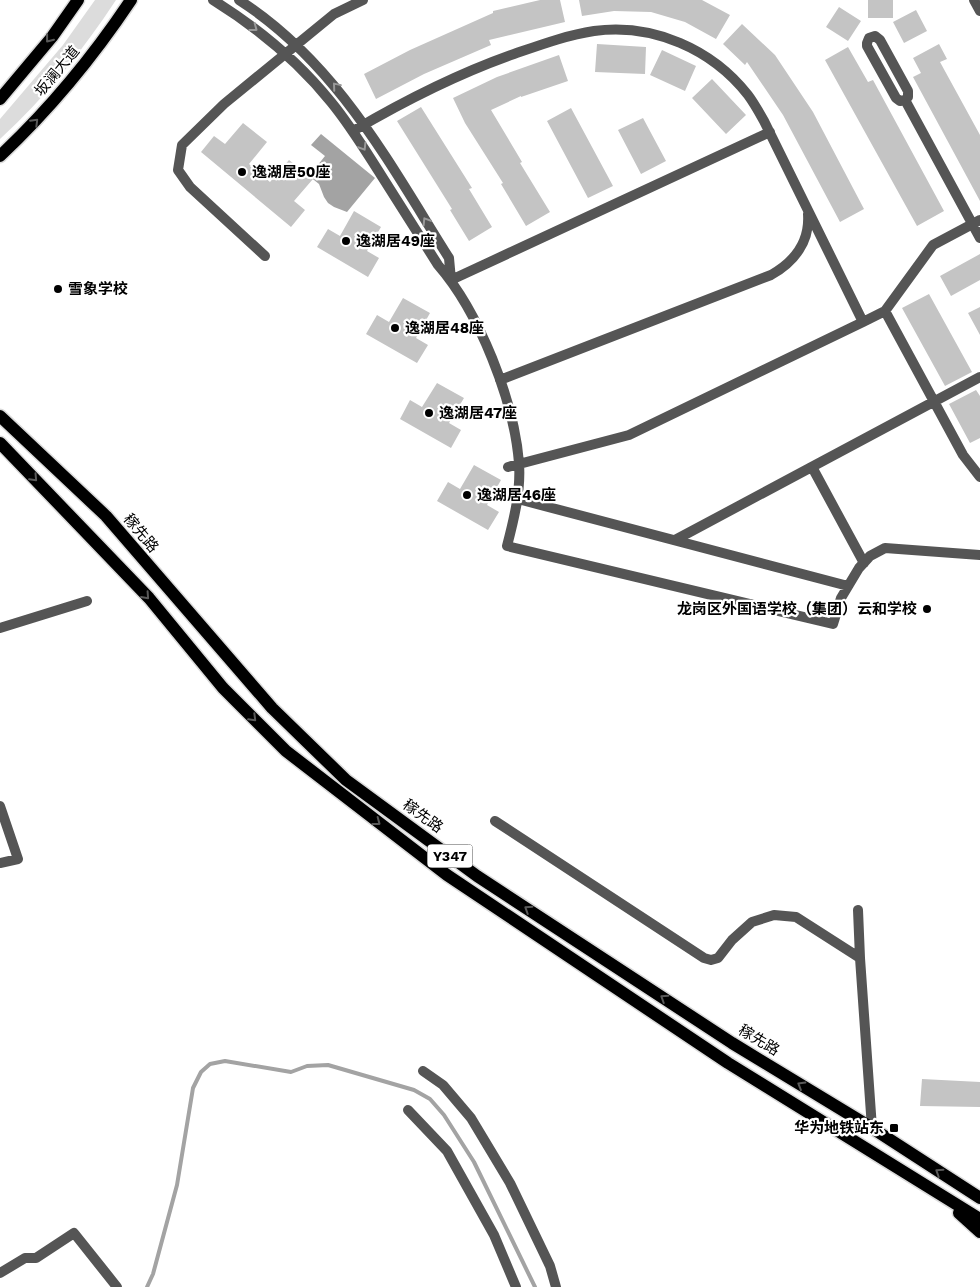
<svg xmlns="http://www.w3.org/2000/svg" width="980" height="1287" font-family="'Work Sans','Noto Sans SC',sans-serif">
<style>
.green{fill:#dcdcdc}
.water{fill:#a3a3a3}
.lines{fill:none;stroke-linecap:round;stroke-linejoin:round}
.stream{stroke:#a3a3a3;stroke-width:4}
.building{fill:#c4c4c4}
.primary-casing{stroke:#dbdbdb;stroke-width:15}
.minor{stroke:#555;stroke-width:10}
.primary{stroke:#000;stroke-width:12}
.oneway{stroke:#999}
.oneway2{stroke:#595959}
.poi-dot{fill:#000;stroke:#fff;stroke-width:2}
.labels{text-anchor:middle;stroke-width:4.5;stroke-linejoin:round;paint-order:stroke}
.shield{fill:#fff;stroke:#4c4c4c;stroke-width:1}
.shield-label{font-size:14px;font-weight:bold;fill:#000}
.street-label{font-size:15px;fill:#000;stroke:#fff}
.poi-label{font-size:15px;font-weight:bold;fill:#000;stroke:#fff;text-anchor:start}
</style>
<rect width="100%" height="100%" fill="#fff"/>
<path class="green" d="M95,0h21c-33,50 -71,98 -116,139v-20l63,-74z"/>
<path class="water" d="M321,134l54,44 -28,34 -13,-5 -6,-4 -4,-6 -5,-13 -10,-8 16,-20 -14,-11z"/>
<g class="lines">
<path class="stream" d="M147,1287l6,-13 24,-89 16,-97 8,-16 9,-8 15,-3 66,11 16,-6 21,-1 86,25 16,9 14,16 30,47 61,125"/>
</g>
<path class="building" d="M540,0h20l5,22 -76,18 2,5 -67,29 -48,25 -12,-25 46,-24 83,-37v-2z
M579,0h123l28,15 -14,24 -31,-17 -34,-10 -37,-1 -32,5z
M868,0h25v18h-25z
M839,7l22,14 -13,20 -22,-14z
M916,10l11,21 -23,12 -11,-21z
M742,24l33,31 38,57 51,97 -24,13 -57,-107 -36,-53 -2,3 -22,-21z
M597,44l49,3 -1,27 -50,-2z
M939,44l8,15 -7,3 40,73v66l-67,-124 8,-4 -8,-15z
M848,47l20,35 5,-2 71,131 -27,15 -92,-166z
M662,50l34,16 -11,25 -35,-16z
M559,55l9,26 -47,16v-1l-30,14 31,52 -2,1 30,49 -24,14 -25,-42 2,-1 -38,-60 -12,-25 44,-21z
M712,79l34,36 -20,19 -34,-36z
M421,107l51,81 -3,1 23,38 -23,14 -19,-31 2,-1 -55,-88z
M571,108l42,78 -25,12 -41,-77z
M643,118l23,43 -25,13 -23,-44z
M243,123l24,19 -18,22 21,18 19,-22 24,19 -19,22 11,9 -14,17 -90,-75 13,-16 11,8z
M354,211l27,16 -14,24 12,7 -11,19 -51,-30 11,-18 12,7z
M980,254v26l-29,16 -11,-20z
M929,294l43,78 -27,14 -43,-78z
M403,298l27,15 -14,25 12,7 -11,18 -51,-29 11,-19 12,7z
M980,307v28l-12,-22z
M437,383l27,15 -15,25 12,7 -10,18 -51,-29 10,-19 12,7z
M976,390l4,6v42l-10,5 -21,-39z
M474,465l27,15 -14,25 12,7 -11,18 -51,-29 11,-19 12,7z
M922,1079l58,3v25l-60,-1z"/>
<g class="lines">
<g class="primary-casing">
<path id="primary" d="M0,99l52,-62 26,-37
M0,156c50,-47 93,-99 131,-156
M0,416l106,100 166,192 74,72 131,96 255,167 140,85 108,70
M0,443l149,155 74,90 63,63 161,124 281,188 252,156
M959,1213l21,19"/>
</g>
<path class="minor" d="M213,0c45,28 85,61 118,102 19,23 34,48 50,73 19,30 38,60 57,90 41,47 76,135 81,198 2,28 -5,56 -12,83l326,78 8,-26 18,-30 11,-12 15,-8 95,7
M239,0c98,63 150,163 210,258l2,22
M974,0l6,11
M875,36l5,4 28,51v6l-3,3 -5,1 -4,-3 -29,-52v-3l2,-5z
M905,100l75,138
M353,131c51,-30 104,-57 161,-77 26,-9 53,-19 80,-23 59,-8 118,18 154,64 6,8 11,17 16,26l99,201
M265,256l-75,-69 -12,-17 4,-25 42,-41 110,-90 29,-14
M451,280l319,-148
M885,311l78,144 17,22
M500,380l271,-105c23,-13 39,-33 37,-61
M508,467l121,-32 234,-113 22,-11 48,-66 47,-25
M812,467l52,96
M518,499l330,87
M675,540l305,-163
M0,628l87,-27
M0,806l18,53 -18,4
M495,821l209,137 7,2 7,-2 14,-18 20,-18 22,-7 22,2 64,41
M858,910l2,48 12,170
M423,1071l20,14 28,33 39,65 40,83 6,21
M408,1110l39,41 47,84 22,52
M0,1273l25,-15h11l38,-25 43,54"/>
<use href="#primary" class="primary"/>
</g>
<defs><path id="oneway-chevron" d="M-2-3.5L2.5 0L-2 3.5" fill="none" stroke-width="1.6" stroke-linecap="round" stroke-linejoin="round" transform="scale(1.25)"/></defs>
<g class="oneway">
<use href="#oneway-chevron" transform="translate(254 28) rotate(37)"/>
<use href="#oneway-chevron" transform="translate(336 86) rotate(-130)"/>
<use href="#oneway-chevron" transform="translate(363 147) rotate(58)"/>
<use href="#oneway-chevron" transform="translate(426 221) rotate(-122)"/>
</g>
<g class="oneway2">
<use href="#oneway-chevron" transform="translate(49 39) rotate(128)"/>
<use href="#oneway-chevron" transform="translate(35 122) rotate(-45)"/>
<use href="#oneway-chevron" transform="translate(34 478) rotate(47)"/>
<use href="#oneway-chevron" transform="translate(146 596) rotate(48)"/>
<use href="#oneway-chevron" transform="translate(253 718) rotate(45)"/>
<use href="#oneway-chevron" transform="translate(377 822) rotate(37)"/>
<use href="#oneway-chevron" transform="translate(528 909) rotate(-147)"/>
<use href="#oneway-chevron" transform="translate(664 998) rotate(-147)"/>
<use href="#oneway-chevron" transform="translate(801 1085) rotate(-149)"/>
<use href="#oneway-chevron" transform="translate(939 1172) rotate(-147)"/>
</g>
<g class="poi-dot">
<circle cx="242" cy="172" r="5"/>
<circle cx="346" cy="241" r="5"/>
<circle cx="58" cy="289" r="5"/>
<circle cx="395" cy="328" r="5"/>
<circle cx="429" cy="413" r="5"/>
<circle cx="467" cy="495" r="5"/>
<circle cx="927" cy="609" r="5"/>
<rect x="889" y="1123" width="10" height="10" rx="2.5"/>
</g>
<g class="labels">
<rect class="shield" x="427.5" y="844.5" width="45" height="23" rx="4"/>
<g class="shield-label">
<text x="450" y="861">Y347</text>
</g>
<g class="street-label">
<text transform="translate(57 71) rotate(-50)" y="5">坂澜大道</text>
<text transform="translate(141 533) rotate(50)" y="5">稼先路</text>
<text transform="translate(423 816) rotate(36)" y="5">稼先路</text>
<text transform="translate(759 1040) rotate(31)" y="5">稼先路</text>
</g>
<g class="poi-label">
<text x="252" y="177">逸湖居50座</text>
<text x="356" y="246">逸湖居49座</text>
<text x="68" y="294">雪象学校</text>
<text x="405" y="333">逸湖居48座</text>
<text x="439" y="418">逸湖居47座</text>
<text x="477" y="500">逸湖居46座</text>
<text x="917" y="614" text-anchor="end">龙岗区外国语学校（集团）云和学校</text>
<text x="884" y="1133" text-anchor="end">华为地铁站东</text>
</g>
</g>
</svg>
